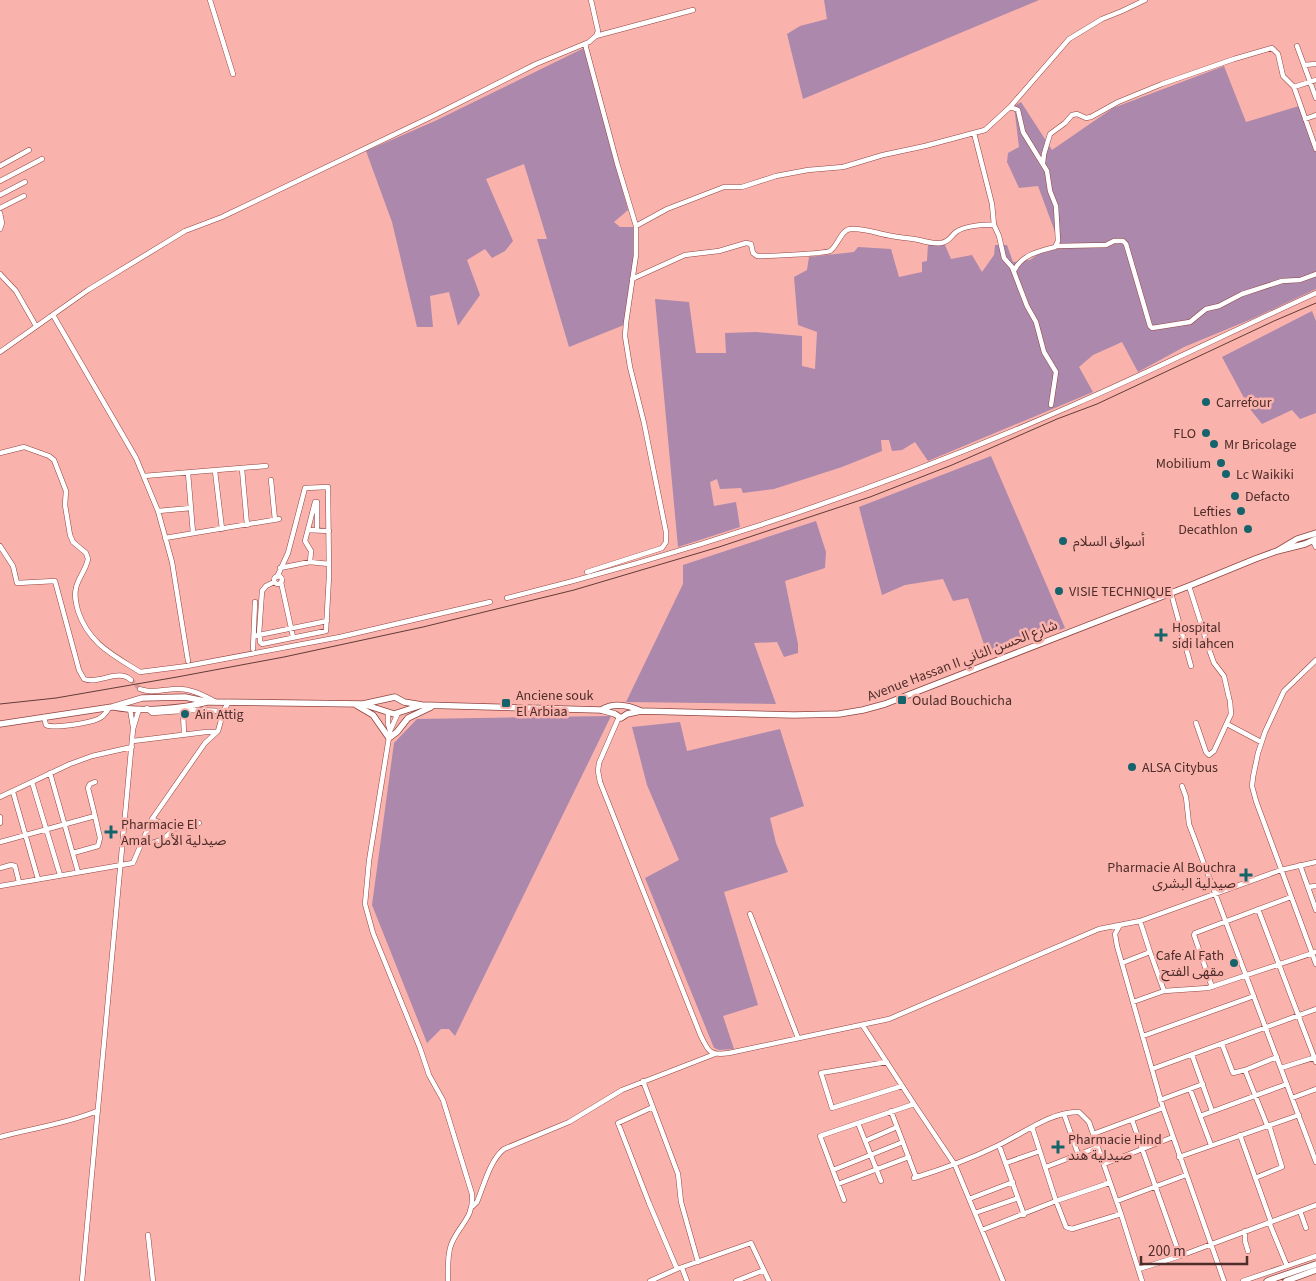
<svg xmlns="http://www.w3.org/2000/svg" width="1316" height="1281" font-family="'Source Sans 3','Noto Sans Arabic',sans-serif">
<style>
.green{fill:#ab88ac}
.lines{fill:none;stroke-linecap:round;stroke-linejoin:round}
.minor-tunnel{stroke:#d79892;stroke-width:4.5;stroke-dasharray:4.5 2;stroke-linecap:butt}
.minor-casing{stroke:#914440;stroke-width:5.5}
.major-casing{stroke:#914440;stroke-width:7}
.minor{stroke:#fff;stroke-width:4.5}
.major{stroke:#fff;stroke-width:5.5}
.rail{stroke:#623c38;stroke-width:1}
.poi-dot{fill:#15636b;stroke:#f9b3ac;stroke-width:2}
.labels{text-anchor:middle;stroke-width:5;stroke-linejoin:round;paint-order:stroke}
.poi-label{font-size:14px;fill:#4f2d2a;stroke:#f9b3ac;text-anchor:start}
.street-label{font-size:14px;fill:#4f2d2a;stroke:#f9b3ac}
</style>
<rect width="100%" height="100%" fill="#f9b3ac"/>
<path class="green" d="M824,0h215l-236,99 -16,-65 13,-8 27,-7z
M584,48l44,162 -14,12 6,5h14l-1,35 -9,63 -55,22 -32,-108h10l-23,-75 -38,15 27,62 -8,10 -13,7 -7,-9 -18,11 13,35 -22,31 -9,-34 -19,4 3,31h-16l-25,-105 -26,-71 69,-30z
M1224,66l22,56 53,-16 17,44v139l-62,29 -70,29 -46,25 -16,-30 -29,13 -14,12 14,25 -165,69 -13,-19 -13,8 -10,1 -3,-11h-8l1,11 -40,16 -68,22 -31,4 -2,-5 -21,1 -3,-10 -7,3 4,24 22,-4 4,25 -62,20 -23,-248 34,3 7,51h30l-1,-20 31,-1 46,4v30l13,3 2,-37 -19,-7 -4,-48 13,-7 2,-13 45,-5 4,-5 33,2 8,28 23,-5v-10l5,-1 1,-17 17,1 6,14 21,-4 10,17 12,-17 1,-10h12l6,17 17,-2 8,-6 23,-6 -23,-62 -19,2 -12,-26 1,-9 11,-6 -5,-41 7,-4 31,48 61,-42z
M1312,311l4,10v92l-16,6 -8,-9 -30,14 -12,-15 -28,-52z
M991,456l74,172 -77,28 -20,-58 -15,3 -10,-22 -38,6 -23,10 -23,-88z
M816,521l10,31 -1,16 -40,13 13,63v9l-14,4 -7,-15 -23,1 22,61 -150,-2 57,-118v-19z
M611,716l-156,320 -6,-7h-8l-14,14 -55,-138 22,-162 23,-24z
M680,722l7,29 93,-22 24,77 -34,12 6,25 12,29 -64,20 34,113 -35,11 11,33 -15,1 -5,-2 -69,-170 34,-18 -32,-75 -15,-58z"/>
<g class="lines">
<path class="minor-tunnel" d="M131,680l9,9"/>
<g class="minor-casing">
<path id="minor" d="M210,0l23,74
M596,36l97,-26
M585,44l32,119 19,63v29l-10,68 -1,13 5,31 14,56 22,109v10l-4,6 -75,24
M1297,46l19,52
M1304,65l12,-1
M1294,87l22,-7
M1010,107l8,3 5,22 24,39 3,20 6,15 2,35 -3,6c-16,4 -34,8 -41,24
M1305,119l11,-4
M974,133l18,71 2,21
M1043,163l1,-9 6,-20 15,-11 7,-8 5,-1 9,4 5,-1 27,-15 44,-18 72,-25 38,-11 6,6 5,22 11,11 22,62
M0,166l29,-16
M0,181l42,-22
M0,195l25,-13
M0,208l24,-12
M0,213l2,10 -2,6
M636,226l31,-17 57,-22h18l34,-11 32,-6 35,-3 40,-12 42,-9 60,-16 25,-23 59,-68 33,-20 20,-8 23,-11
M1057,246l49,-1 8,-4h9l3,3 24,82 2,2 38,-6 16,-13 13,-3 23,-12 40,-13 18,-1 16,-6
M0,274l16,17 20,35
M632,279l53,-24 34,-4 27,-8 5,1 2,9 4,3c10,0 66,-2 73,-5 8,-5 11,-22 21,-22 15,-1 27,5 41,7 9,2 18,2 27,4 7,2 14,4 22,3 8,-1 10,-7 15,-11 8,-6 28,-8 38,-7l5,11 5,22 8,9 15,39 9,16 8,30 12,20 -5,33
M53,315l83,143 22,53 14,51 16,99
M0,352l88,-62 97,-59 37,-14 211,-101 103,-52 53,-22 7,-6 2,-5 -7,-31
M0,453l24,-6 25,9 5,4 12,31 -1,14 5,30 3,7 13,11 2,6c-2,11 -10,19 -12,29 -2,8 0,15 2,23 11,33 35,44 62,61l47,-6 153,-29 150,-35
M242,469l5,56
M215,471l7,58
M188,473l5,60
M144,476l122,-10
M271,480l4,40
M158,511l33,-3
M308,530l21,1
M165,538l114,-19
M1313,541l3,6
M0,546l13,20 4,17 38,-2 24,89 5,9c15,6 34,-11 47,1
M310,562l1,-11 -6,-10 10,-39h2v28
M280,568l30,-6 19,2
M274 580a4 4 0 1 1 8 0a4 4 0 1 1-8 0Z
M281,582l12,55
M1189,586l21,66 4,11 10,13 5,22
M1171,593l20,73
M507,598c193,-48 382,-112 564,-192 83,-36 163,-76 245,-113
M259,634l3,-43 4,-5 8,-4
M260,634v8l2,2 64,-13 3,-55 -1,-89 -23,1 -17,65 -11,24
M254,636l73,-15
M253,649l2,-47
M1316,660l-32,31 -19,41 -7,21 -5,24 -1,9 4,15 60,163
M140,689c11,5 25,0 37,0 13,-1 27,6 39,13
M147,708l5,5 44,-3 27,1 6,-9
M130,709l3,18
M183,712l1,22
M388,712v12l2,7
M398,713l-8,18 -21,130 -4,43 8,29 47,115 9,27 14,25 29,94c2,25 -13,30 -21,51 -4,11 -3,24 -3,36
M44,717l2,8c8,4 43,-2 52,-6 5,-2 8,-6 11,-11
M619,717l-20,46 -1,8 2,11 100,252c8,17 9,22 29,19l160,-34 210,-90 41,-8 141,-51 35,-8
M1196,723l10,29 3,3 5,-4 17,-37 -1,-13
M1227,724l34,18
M133,741l73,-9h11
M50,773l28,99
M32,782l28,93
M1182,786l4,11 3,27 127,338
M13,792l25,87
M0,797l70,-33 22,-8 40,-9
M0,817v6
M152,819l22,10 25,-6
M0,842l95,-26 -7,-28 2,-4 5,-2
M142,844c14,0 23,-5 32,-15
M73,853l25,-7 2,-8 -5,-22
M1300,865l16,45
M0,868l11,-3 4,1 4,16
M0,886l133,-23 19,-44 53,-76 13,-12 6,-21
M1308,887l8,-1
M1258,909l58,153
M750,914l48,124
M1140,921l10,31
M1120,925l-5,9 2,12 46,162 61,173
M1122,963l28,-11 14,39
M1212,987l-18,-52 1,-2 96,-36
M1133,1002l31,-11 44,-3 108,-36
M863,1026l51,78
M1143,1036l111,-40
M1222,1044l11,29 12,-3 22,55
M1192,1055l20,56
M887,1062l-66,11 11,35 70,-22
M1281,1068l35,-11
M1152,1069l164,-60
M1245,1070l32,-13
M643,1081l35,93 3,28 17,60
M1190,1089l21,56
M1292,1098l24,-9
M1160,1100l43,-16
M653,1107l-35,16 31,80 28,66
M891,1111l25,66
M1064,1114l14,40
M1200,1116l87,-32
M1132,1120l48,136
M858,1123l23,58
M1032,1127l24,74 10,26 6,2 49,-15
M1093,1134l70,-26
M1240,1135l31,87
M0,1137c33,-9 66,-13 97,-26
M865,1141l32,-14
M999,1145l25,70
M1179,1157l120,-42
M1006,1163l34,-12
M1104,1164l69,-27
M1046,1167l52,-20
M833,1170l70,-28
M914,1178c29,-9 56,-19 83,-32 24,-11 54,-35 82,-34l10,10 32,92 21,67
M1255,1178l27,-11 -13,-42
M838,1184l71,-27
M969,1199l44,-17
M844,1200l-24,-64 94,-32 41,61 48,116
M1117,1201l69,-26
M473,1206l4,-4c7,-17 13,-42 27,-53l65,-27 53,-32 93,-36
M1300,1211l6,17
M975,1213l43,-15
M1269,1222l18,44
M982,1230l74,-29 53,-18
M1245,1231v10l3,10
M148,1235l5,46
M682,1268l5,13
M1139,1269l41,-13 136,-51
M82,1281l51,-552 6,-20
M650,1281l27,-12 74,-26 18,38
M736,1281l28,-11
M1243,1281l73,-25"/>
</g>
<g class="major-casing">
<path id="major" d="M1277,551l20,-12 19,-6
M363,704l31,10 28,-9
M356,705l17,10 16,23 8,-6 11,-14 23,-11
M114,707c26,5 67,2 93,-5
M601,710c13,-8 27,-5 40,1
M0,724l112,-17 30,-9 43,-1 24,5 154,2 32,-7 9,5 18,3 179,5 14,4 6,4 6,-4 14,-3 153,4 45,-1 24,-4 22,-6 304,-118 66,-27 22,-8 28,-7 11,-5
M1267,1281l49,-17
M1286,1281l30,-11"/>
</g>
<use href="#minor" class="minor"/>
<use href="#major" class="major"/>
<path class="rail" d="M0,704l56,-6 121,-21 107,-20 139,-30 151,-37 145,-43 151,-50 82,-32 105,-46 40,-15 177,-83 42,-18"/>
</g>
<g class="poi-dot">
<circle cx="1206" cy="402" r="5"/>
<circle cx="1206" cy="433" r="5"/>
<circle cx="1214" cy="444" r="5"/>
<circle cx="1221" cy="463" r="5"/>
<circle cx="1226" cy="474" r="5"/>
<circle cx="1235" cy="496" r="5"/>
<circle cx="1241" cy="511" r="5"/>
<circle cx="1248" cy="529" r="5"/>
<circle cx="1063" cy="541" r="5"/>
<circle cx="1059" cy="591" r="5"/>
<path d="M1158.5 627.5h5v5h5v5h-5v5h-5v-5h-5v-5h5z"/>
<rect x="897" y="695" width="10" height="10" rx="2.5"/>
<rect x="501" y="698" width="10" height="10" rx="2.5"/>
<circle cx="185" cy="714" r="5"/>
<circle cx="1132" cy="767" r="5"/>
<path d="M108.5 824.5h5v5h5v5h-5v5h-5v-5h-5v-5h5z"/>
<path d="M1243.5 867.5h5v5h5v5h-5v5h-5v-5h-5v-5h5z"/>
<circle cx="1234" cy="963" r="5"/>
<path d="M1055.5 1139.5h5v5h5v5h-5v5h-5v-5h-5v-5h5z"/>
</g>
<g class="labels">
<g class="poi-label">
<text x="1216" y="407">Carrefour</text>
<text x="1196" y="438" text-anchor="end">FLO</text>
<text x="1224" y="449">Mr Bricolage</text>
<text x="1211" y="468" text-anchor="end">Mobilium</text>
<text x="1236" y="479">Lc Waikiki</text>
<text x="1245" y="501">Defacto</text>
<text x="1231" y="516" text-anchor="end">Lefties</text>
<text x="1238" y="534" text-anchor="end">Decathlon</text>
<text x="1073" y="546">أسواق السلام</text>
<text x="1069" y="596">VISIE TECHNIQUE</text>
<text x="1172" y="632">Hospital<tspan x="1172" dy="16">sidi lahcen</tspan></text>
<text x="516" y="700">Anciene souk<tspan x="516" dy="16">El Arbiaa</tspan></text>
<text x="912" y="705">Oulad Bouchicha</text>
<text x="195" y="719">Ain Attig</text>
<text x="1142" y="772">ALSA Citybus</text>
<text x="121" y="829">Pharmacie El<tspan x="121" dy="16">Amal صيدلية الأمل</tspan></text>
<text x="1236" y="872" text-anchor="end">Pharmacie Al Bouchra<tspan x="1236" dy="16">صيدلية البشرى</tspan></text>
<text x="1224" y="960" text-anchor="end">Cafe Al Fath<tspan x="1224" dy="16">مقهى الفتح</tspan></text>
<text x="1068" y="1144">Pharmacie Hind<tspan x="1068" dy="16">صيدلية هند</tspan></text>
</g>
<g class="street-label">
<text transform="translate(962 660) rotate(-21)" y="5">Avenue Hassan II شارع الحسن الثاني</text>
</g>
</g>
<path d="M1141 1256v8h106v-8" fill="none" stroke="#4f2d2a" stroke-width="2.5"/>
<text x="1148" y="1256" font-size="15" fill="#4f2d2a" stroke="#f9b3ac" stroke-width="4" paint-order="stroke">200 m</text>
</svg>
